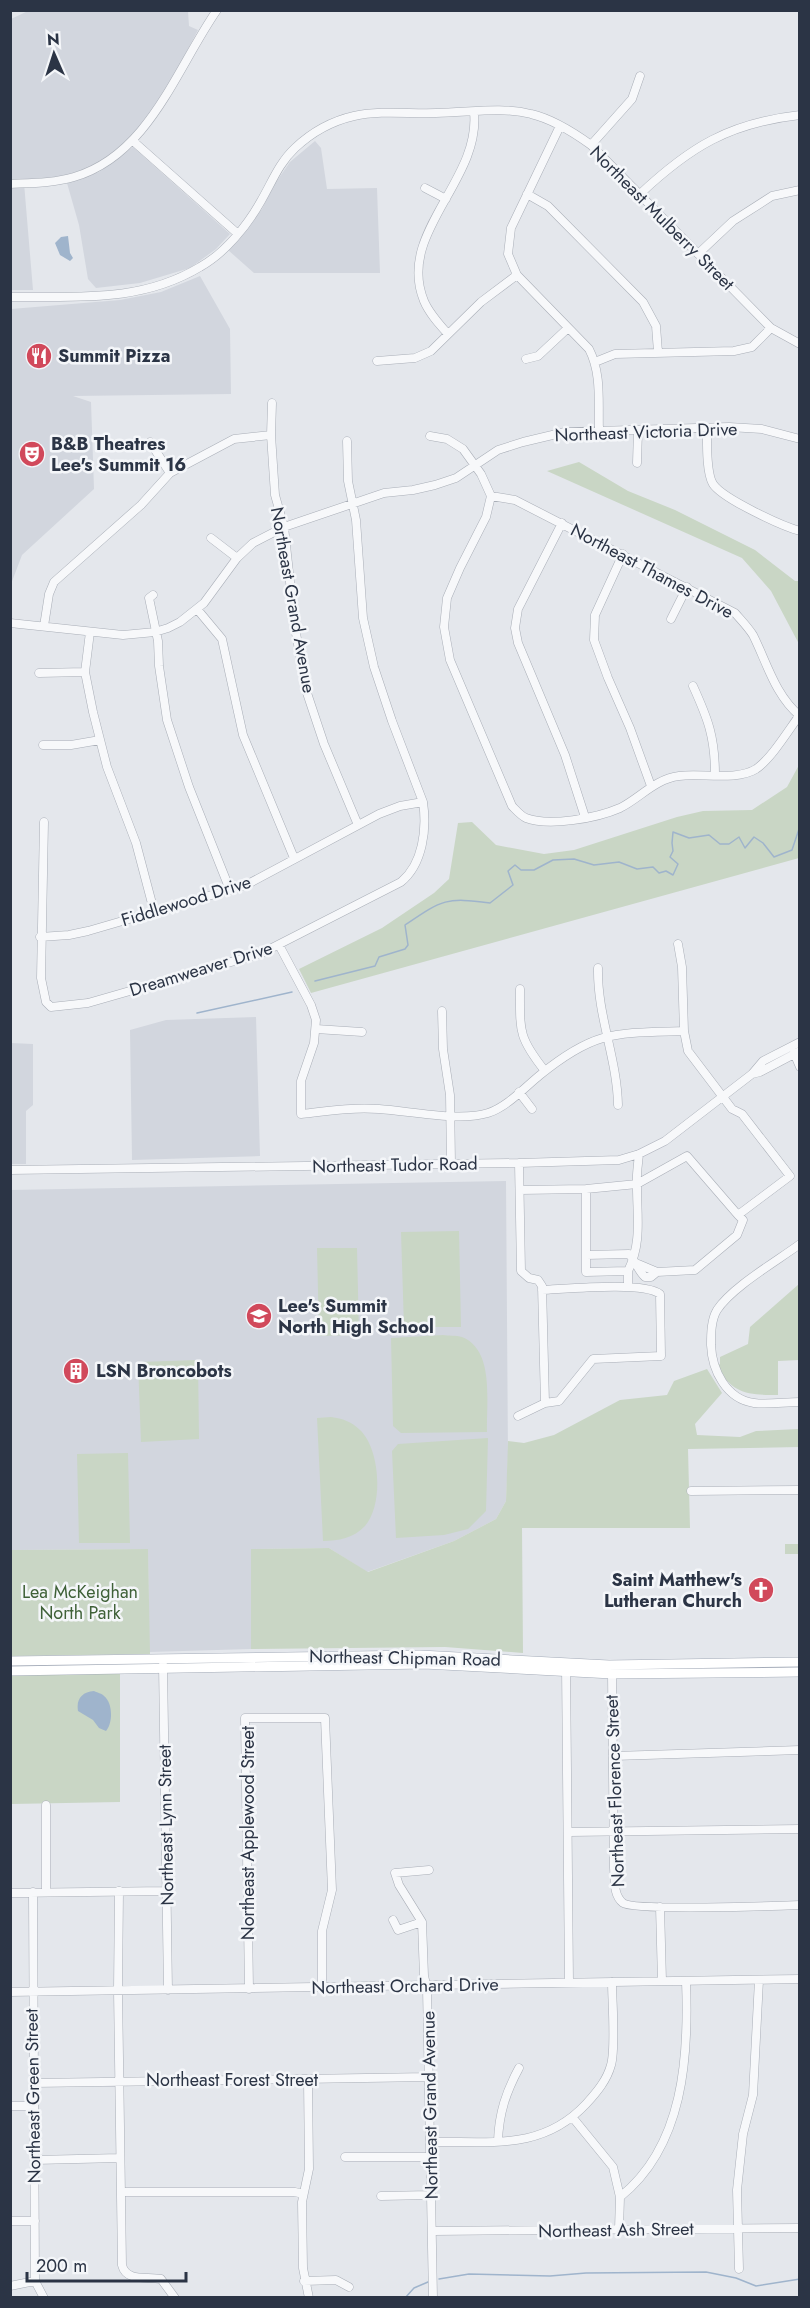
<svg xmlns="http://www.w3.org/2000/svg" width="810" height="2308" font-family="Jost,sans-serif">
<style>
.built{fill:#d2d6de}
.green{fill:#c9d6c5}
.water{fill:#9fb4cc}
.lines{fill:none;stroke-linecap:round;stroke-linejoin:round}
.stream{stroke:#9fb4cc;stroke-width:1.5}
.minor-casing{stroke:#a9aeb7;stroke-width:9}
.major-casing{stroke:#a3abb8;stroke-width:10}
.minor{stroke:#f7f8fa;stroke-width:8}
.major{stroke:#fff;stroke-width:9}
.labels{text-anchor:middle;stroke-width:5;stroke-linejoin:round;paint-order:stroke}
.street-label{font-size:18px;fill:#2b3445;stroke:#f4f6f9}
.poi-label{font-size:18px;font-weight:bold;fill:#2b3445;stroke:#f4f6f9;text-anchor:start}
.park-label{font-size:18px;fill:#3f6138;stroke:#f4f6f9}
</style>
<rect width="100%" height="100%" fill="#e4e7ec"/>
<path class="built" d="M28,11h160l1,15 9,4 -39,74 -26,37 -41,28 -26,12 -42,2 9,107h-22v-271z
M315,141l6,7 6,41 50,-1 3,85h-126l-26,-23 34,-41 12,-24 16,-23z
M133,147l97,87 -14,15 -26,19 -50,15 -44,5 -8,-9 -9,-54 -12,-42 32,-11z
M200,276l30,53 1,65 -158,2 18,6 3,87 -72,66 -11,29v-275l109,-9 41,-8z
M256,1017l4,139 -128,4 -2,-130 36,-10z
M11,1043l22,1v61l-7,6v53h-15z
M506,1181l2,275 -2,45 -10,18 -42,22 -87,31 -38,-24 -78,1v100l-102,3 -1,-103 -137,1 -1,-360z"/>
<path class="green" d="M579,462l49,29 47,19 80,40 40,31h4v63l-28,-53 -29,-33 -195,-87z
M799,765v93l-488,135 -12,-24 83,-41 52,-35 15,-14 9,-56 14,-1 24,23 48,9 30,-4 103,-33 26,-6 49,-1 35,-23z
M459,1231l2,96h-57l-3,-95z
M317,1248h40l2,87 -40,1z
M799,1284v76l-21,1v34c-31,0 -45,-1 -62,-29l4,-2v-7l28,-13 2,-17z
M443,1335c5,1 13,0 19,2 33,13 24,66 25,95l-86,1 -8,-7 -2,-88z
M198,1360l1,79 -58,3 -3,-80z
M707,1369l15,24 -27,31 2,11 43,2 16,-6 43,-2v18l-111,2 2,79h-168l1,125 -78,-6 -194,2v-100l78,-1 39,24 86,-31 42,-22 10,-18 2,-60 16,2 30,-8 66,-35 47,-5 7,-14z
M331,1417c12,2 20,4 29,13 20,19 24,74 5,96 -11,12 -27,15 -42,15l-6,-123z
M488,1438l-2,73 -18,18 -24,6 -48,3 -4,-87 6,-7z
M128,1453l2,90h-51l-2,-89z
M785,1544h14v10h-14z
M148,1549l2,105 -139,2v-106z
M120,1673v129l-109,2 -1,-129z"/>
<path class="water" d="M68,236l2,17 3,5 -3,3 -10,-6 -5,-12 6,-6z
M94,1691c2,1 9,3 10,5 9,7 9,27 2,35l-7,-3 -6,-8 -15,-9c-2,-12 4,-19 16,-20z"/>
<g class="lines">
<path class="stream" d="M315,981l60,-15 4,-9 26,-8 3,-4 -3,-20c37,-25 40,-28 85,-22l23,-18 -5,-14 7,-6 6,5h13l19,-10 21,-1 20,6 25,-3 18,7 16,-2 6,6 7,-2 7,4 5,-11 -8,-7 3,-6 -1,-8 1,-11 16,6 20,-3 11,9h9l10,-7 6,11 9,-11 9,6 11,14 18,-7 8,-24
M197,1013l95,-21
M439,2279l30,-5 81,2 36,-3 120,-1 30,6 20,8 44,-7
M405,2298l9,-10 14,-6"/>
<g class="minor-casing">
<path id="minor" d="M560,126l-49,102 -3,26 9,21 72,74c13,25 9,54 10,82
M133,141l105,93
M591,145l41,-46 8,-23
M10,184c22,-1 44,-1 64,-7 75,-22 102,-108 143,-167
M425,188l21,11
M527,194l21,12 95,96 13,24 2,26
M640,194c50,-47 89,-71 160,-79
M698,254l35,-33 39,-25 28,-6
M10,297c67,-1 130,6 190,-30 25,-14 47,-41 61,-66 11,-19 18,-38 34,-53 17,-16 37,-27 59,-32 27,-6 55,-2 82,-3 31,0 65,-7 95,1 22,5 42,18 60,31l180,183 29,16
M448,334c-9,-10 -19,-21 -24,-33 -28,-68 57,-120 50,-189
M526,359l12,-3 30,-28
M377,361l38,-3 16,-7 50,-49 36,-27
M595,362l20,-8 119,-3 18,-4 19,-19
M272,403l-1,32 4,60 9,32 11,101 12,65 17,51 34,81
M707,428c0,14 -1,45 6,56 10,15 69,42 87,47
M430,436l17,3 16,10 18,25 10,22 -5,21 -26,51 -13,30 -3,29 6,33 62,146c4,4 9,10 14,12 23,9 71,0 94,-10 20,-10 35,-29 59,-32 22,-3 58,5 77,-7 15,-10 32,-38 43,-53
M150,442l20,31
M637,463l1,-33
M491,496l24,4 220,113c6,7 13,14 18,22 14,28 22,60 47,81
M562,523l-44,86 -3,19 3,15 47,112 20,62
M211,538l26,20
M623,554l-28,61 -1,25 14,38 22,50 21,58
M153,595l-4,3 9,43 1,25 8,54 22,67 41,103
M197,609l25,30 21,96 51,123
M671,619l16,-32
M10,623l113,12 32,-3 13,-4 12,-6 24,-19 33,-45 16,-15 31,-16 100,-34 29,-3 22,-5 21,-7 42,-28 25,-8 42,-10 164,-5 33,2 38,10
M44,626l5,-32 5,-12 87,-77 29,-32 64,-34 37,-4
M90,632l-5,40 8,40 14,55 29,76 18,68
M39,673l46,-1
M693,686c15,33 22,51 22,89
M43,745h28l29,-5
M44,822l-3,156 5,24 5,5 37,-4 174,-50 139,-71c22,-18 26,-53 22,-80l-31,-81 -18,-54 -11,-49 -7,-98 -8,-39 -1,-40
M40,937l29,-2 19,-4 158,-46 133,-71 21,-8 23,-4
M279,945l32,60 5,15 -2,23 -13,38v33c26,-3 52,-7 78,-5 31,2 80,13 109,4 19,-6 36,-25 52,-38 55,-45 76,-42 144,-44
M598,968c-1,47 19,90 20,137
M520,989c0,42 -2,48 25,82
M442,1011l1,38 7,46 1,69
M316,1029l46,3
M794,1053l6,14
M752,1074l8,-2 40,-21
M519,1092l13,17
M10,1170l509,-7 100,-3 20,-6 26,-13 87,-67 11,-13 37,-19
M586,1189v83l42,-1v16
M520,1190l66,-1 51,-5 50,-28 51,59
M800,1244c-23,17 -68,43 -83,66 -6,10 -6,24 -6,35 1,25 15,54 43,58 14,2 31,-1 46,-1
M586,1255l43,-1c7,8 10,18 16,23h6l6,-5
M638,1264l19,8 38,-2 42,-35 6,-15 -5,-5 52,-39 -48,-62 -10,-5 -44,-58 -4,-20 -2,-64 -4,-23
M628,1271c14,-28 9,-54 9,-84 -1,-11 1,-22 2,-33
M542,1290c24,-1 102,-9 118,4l1,62 -68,3 -34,42 -14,2
M518,1416l27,-13 -3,-117 -4,-6 -9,-2 -8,-7 -2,-108
M691,1491l109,-1
M163,1665l5,325
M566,1666l3,316
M612,1674l2,194c1,12 -1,27 9,35 10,8 153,3 177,2
M614,1756l186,-6
M569,1832l231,-3
M429,1870l-34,3 4,12 23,37 2,54 3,12 6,310
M119,1891l-1,99 4,275c4,17 25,11 39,14l14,19
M33,1892l2,389 9,17
M46,1892v-87
M10,1893l157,-2
M660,1907l2,74
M393,1920l5,10 24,-8
M249,1989l-4,-271h80l7,172 -10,41v56
M10,1992l790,-13
M308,2080l1,89 -7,33 1,66 6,30
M34,2083l395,-6
M10,2106h24
M573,2118l40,49 7,30 -1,32
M498,2141c1,-28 8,-49 21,-73
M431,2142c59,-1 111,9 155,-38 11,-12 21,-24 25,-39 5,-17 1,-64 1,-83
M345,2157h86
M35,2160l85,-2
M122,2192h173l8,2
M381,2196l50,-1
M620,2197c64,-51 69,-141 66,-216
M10,2221h25
M433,2231l367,-3
M739,2269l-2,-79 6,-56 10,-39 6,-115
M304,2281l32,-1 13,7
M10,2286l25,-5"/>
</g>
<g class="major-casing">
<path id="major" d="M10,1661l410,-6 189,10 191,-3
M10,1671l414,-7 188,10 188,-2"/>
</g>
<use href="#minor" class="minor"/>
<use href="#major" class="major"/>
</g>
<defs>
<g id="restaurant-disc" transform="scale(1.35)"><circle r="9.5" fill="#d1495b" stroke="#f4f6f9"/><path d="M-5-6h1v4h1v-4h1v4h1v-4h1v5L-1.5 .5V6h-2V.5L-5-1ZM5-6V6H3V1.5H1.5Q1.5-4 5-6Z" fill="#fff"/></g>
<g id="theatre-disc" transform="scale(1.35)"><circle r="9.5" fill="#d1495b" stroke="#f4f6f9"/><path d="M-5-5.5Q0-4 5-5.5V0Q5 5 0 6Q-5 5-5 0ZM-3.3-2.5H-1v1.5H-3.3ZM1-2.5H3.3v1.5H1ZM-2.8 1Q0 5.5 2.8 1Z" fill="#fff"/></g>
<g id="school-disc" transform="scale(1.35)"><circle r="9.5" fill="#d1495b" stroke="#f4f6f9"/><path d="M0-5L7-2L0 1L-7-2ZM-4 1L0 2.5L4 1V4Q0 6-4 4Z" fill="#fff"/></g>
<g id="building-disc" transform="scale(1.35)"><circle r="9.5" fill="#d1495b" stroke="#f4f6f9"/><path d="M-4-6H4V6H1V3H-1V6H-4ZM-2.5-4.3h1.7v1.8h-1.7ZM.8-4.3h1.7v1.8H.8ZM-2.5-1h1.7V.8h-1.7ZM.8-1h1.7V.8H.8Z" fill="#fff"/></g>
<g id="church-disc" transform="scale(1.35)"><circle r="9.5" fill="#d1495b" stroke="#f4f6f9"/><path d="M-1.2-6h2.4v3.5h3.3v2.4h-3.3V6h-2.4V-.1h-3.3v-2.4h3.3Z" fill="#fff"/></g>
</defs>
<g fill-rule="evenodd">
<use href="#restaurant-disc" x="39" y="356"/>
<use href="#theatre-disc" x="32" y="454"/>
<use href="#school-disc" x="259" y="1316"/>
<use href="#building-disc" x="76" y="1371"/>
<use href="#church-disc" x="761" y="1590"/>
</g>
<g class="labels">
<g class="street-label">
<text transform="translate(662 218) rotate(45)" y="6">Northeast Mulberry Street</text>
<text transform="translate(646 432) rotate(-2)" y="6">Northeast Victoria Drive</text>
<text transform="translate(652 571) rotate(28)" y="6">Northeast Thames Drive</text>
<text transform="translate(293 600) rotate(80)" y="6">Northeast Grand Avenue</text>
<text transform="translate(186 901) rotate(-17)" y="6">Fiddlewood Drive</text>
<text transform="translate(201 969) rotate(-17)" y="6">Dreamweaver Drive</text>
<text transform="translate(395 1165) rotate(-1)" y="6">Northeast Tudor Road</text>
<text transform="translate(405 1658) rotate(1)" y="6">Northeast Chipman Road</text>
<text transform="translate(615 1791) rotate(-92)" y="6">Northeast Florence Street</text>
<text transform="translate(166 1825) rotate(-91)" y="6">Northeast Lynn Street</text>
<text transform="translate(248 1833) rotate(-90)" y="6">Northeast Applewood Street</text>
<text transform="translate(405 1986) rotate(-1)" y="6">Northeast Orchard Drive</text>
<text x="232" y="2086">Northeast Forest Street</text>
<text transform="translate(33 2096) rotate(-91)" y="6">Northeast Green Street</text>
<text transform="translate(430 2105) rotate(-91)" y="6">Northeast Grand Avenue</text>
<text transform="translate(616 2230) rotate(-1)" y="6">Northeast Ash Street</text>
</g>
<g class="poi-label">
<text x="58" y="362">Summit Pizza</text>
<text x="51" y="450">B&amp;B Theatres<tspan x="51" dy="21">Lee's Summit 16</tspan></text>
<text x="278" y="1312">Lee's Summit<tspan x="278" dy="21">North High School</tspan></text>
<text x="96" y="1377">LSN Broncobots</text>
<text x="742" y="1586" text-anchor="end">Saint Matthew's<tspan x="742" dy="21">Lutheran Church</tspan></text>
</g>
<g class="park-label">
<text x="80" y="1598">Lea McKeighan<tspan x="80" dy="21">North Park</tspan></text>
</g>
</g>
<rect width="810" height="2308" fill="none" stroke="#2b3445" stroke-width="24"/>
<g transform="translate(54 54) rotate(357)" stroke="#f4f6f9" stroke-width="4.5" paint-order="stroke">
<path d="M0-4.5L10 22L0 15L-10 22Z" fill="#2b3445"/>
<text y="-9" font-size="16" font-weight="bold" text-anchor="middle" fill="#2b3445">N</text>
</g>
<path d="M27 2272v9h159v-9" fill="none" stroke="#2b3445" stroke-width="3"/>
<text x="36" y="2272" font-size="18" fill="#2b3445" stroke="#f4f6f9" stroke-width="4.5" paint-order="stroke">200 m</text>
</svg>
